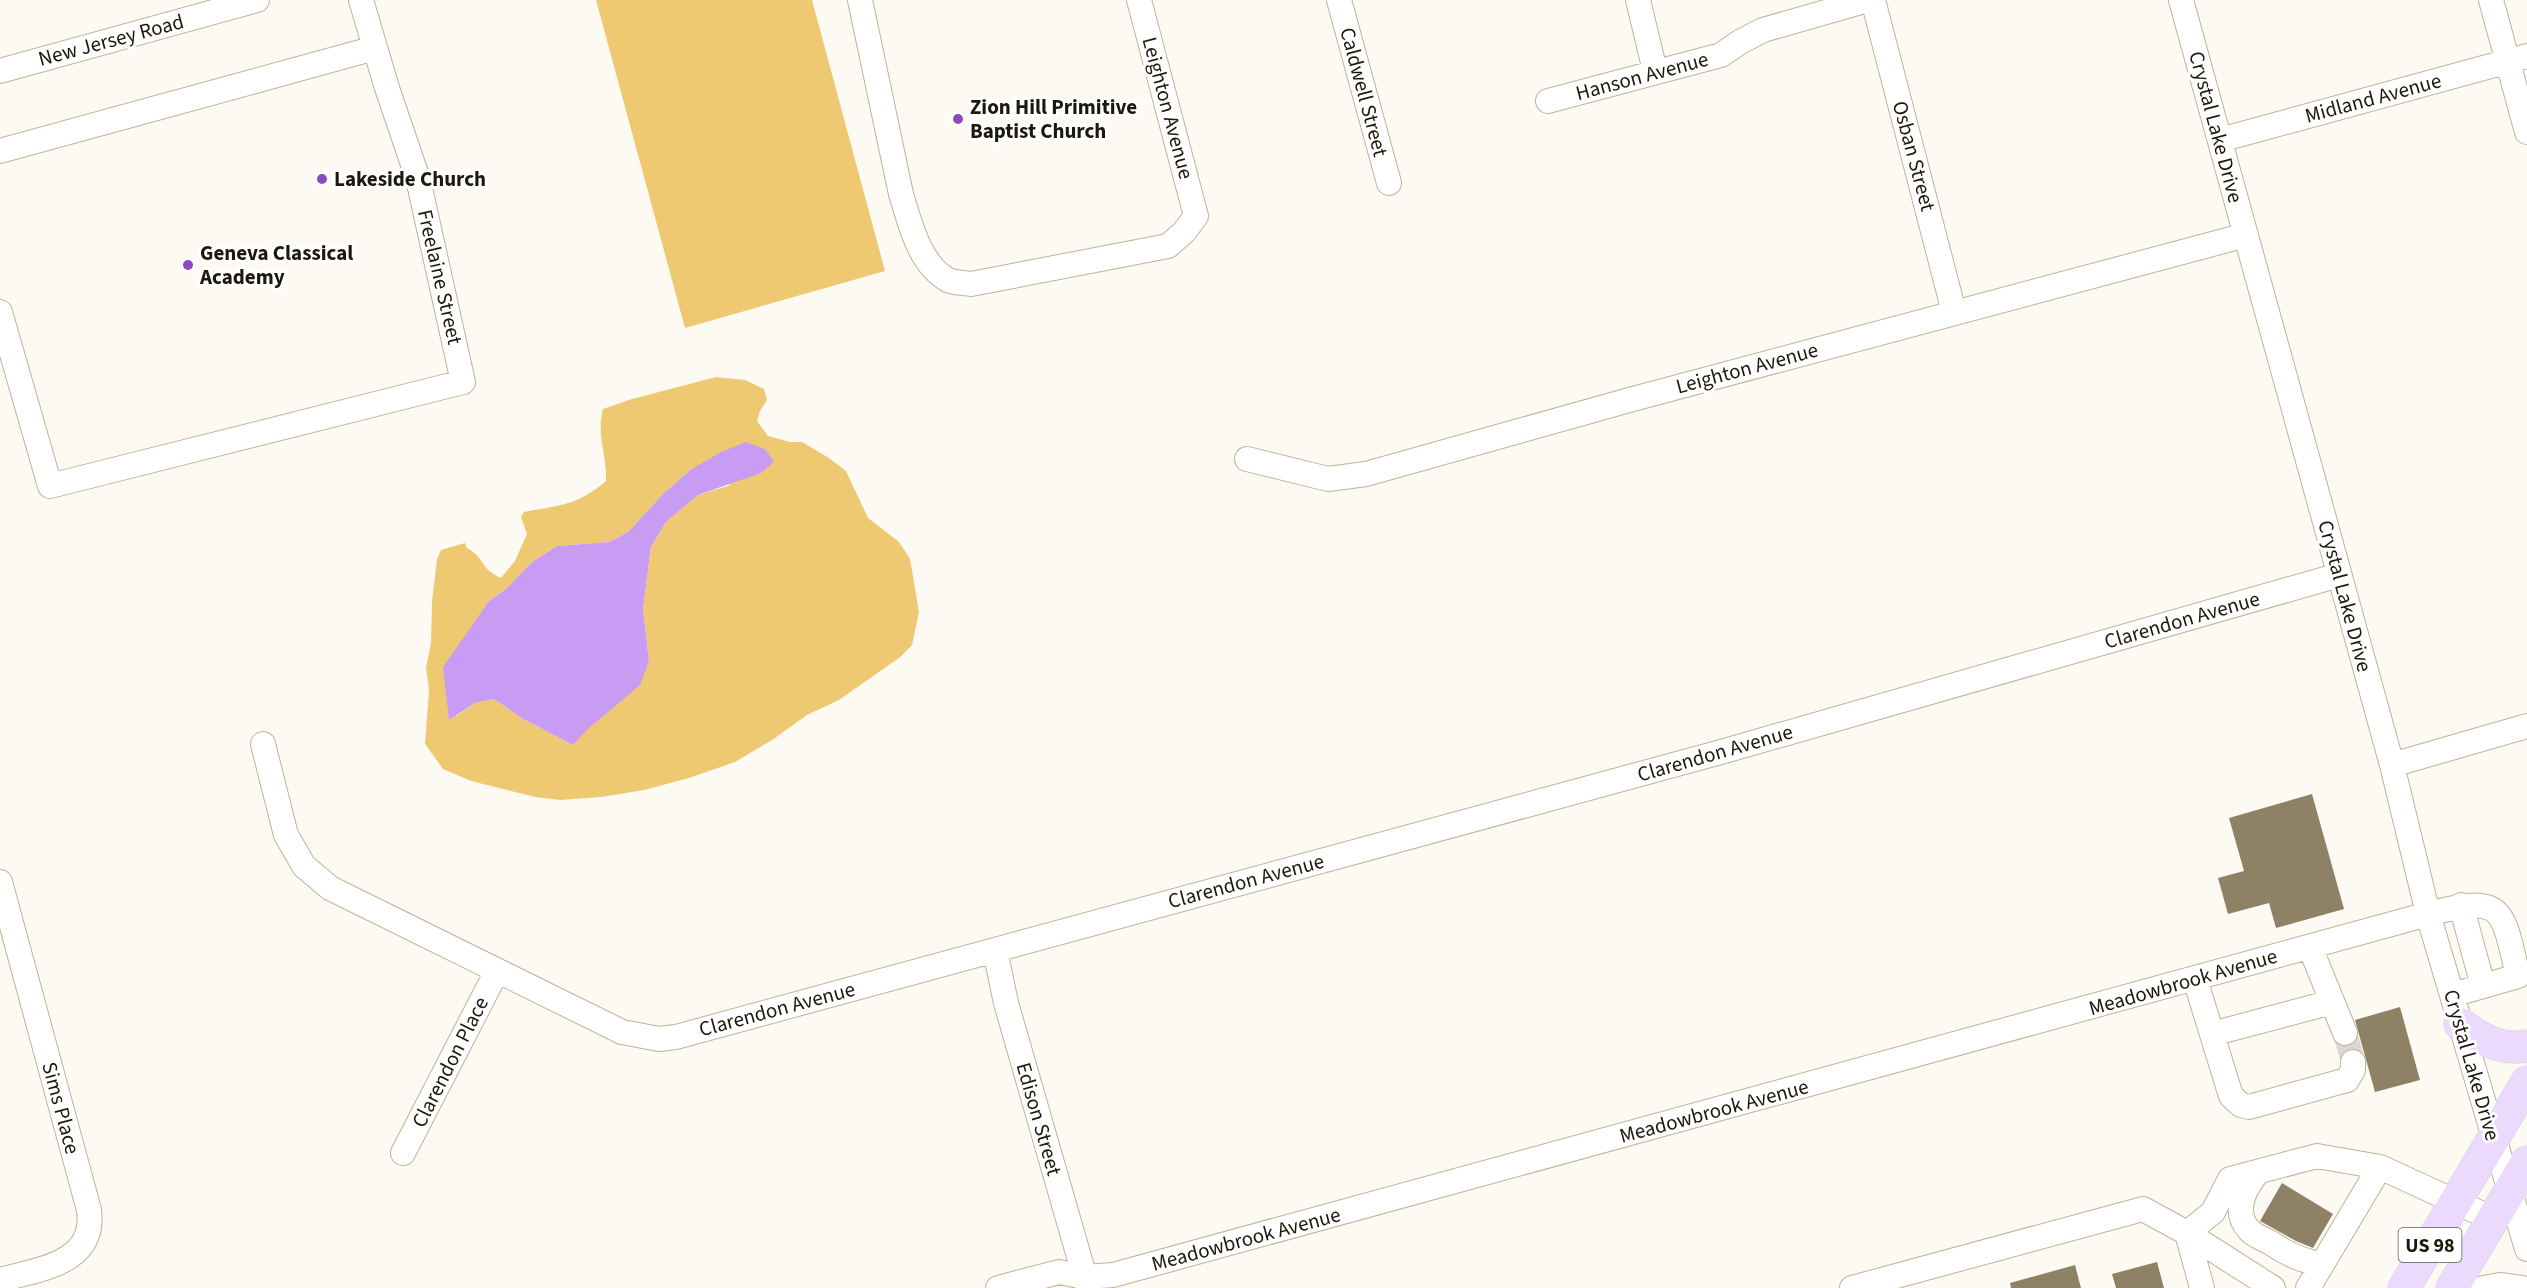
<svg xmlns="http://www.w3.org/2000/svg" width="2527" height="1288" font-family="'Source Sans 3',sans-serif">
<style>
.green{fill:#efc872;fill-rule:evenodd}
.water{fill:#c99cf3}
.building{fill:#8f8165}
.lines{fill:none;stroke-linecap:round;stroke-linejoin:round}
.minor-tunnel{stroke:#dbd8d1;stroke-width:24;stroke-dasharray:24 12;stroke-linecap:butt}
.minor-casing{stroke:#c0b295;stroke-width:26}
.major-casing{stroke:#d6d5d3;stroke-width:33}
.minor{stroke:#fff;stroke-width:24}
.major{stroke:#ebd9fe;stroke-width:32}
.poi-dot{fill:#8a49be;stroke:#fff;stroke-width:2}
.labels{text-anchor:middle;stroke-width:6;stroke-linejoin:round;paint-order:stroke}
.shield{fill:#fff;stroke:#615d55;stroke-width:1.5}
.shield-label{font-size:20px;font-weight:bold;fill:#1d180c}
.street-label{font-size:21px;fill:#1d180c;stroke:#fff}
.poi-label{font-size:21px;font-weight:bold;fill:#1d180c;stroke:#fff;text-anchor:start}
</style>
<rect width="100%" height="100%" fill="#fdfaf4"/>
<path class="green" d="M596,0h216l73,271 -200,57z
M716,377l29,3 19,9 3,11 -7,11 -3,10 11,15 22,6h12l27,16 17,13 22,47 31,24 11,17 9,53 -7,33 -13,13 -60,42 -32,15 -35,25 -37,22 -46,16 -45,12 -43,7 -41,3 -25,-3 -64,-16 -28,-12 -18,-25 4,-54 -3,-22 5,-25 1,-41 5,-43 4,-9 24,-7 2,5c19,11 13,21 34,30l14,-17 12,-27 -6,-17 3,-5c36,-7 53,-6 82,-31 1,-27 -10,-45 -3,-72l29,-10zM690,470l41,15 -33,10 -32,27 -15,25 -8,62 6,52 -76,84 -50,-26 -29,-20 -19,4 -19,13 33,-115 18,-13 25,-26 25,-16 52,-4 19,-10 35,-38z"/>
<path class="water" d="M746,442l19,7 9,13 -13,11 -63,22 -32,27 -15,25 -8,62 6,52 -9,24 -51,43 -16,17 -50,-26 -29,-20 -19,4 -26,17 -6,-53 46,-66 18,-13 25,-26 25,-16 52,-4 19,-10 35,-38 27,-24 31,-18z"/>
<path class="building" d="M2312,794l32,115 -68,19 -7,-25 -41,11 -10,-36 26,-7 -15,-53z
M2400,1007l20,73 -45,12 -20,-72z
M2282,1183l51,31 -20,34 -17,-7 -36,-20z
M2157,1262l7,26h-48l-4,-14z
M2075,1265l6,23h-70l-1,-5z"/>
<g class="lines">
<path class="minor-tunnel" d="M2345,1033l8,29"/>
<g class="minor-casing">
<path id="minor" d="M860,0l41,194c9,29 18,70 47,86 6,3 16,3 23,4l197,-38 16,-14 12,-16 -57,-216
M1339,0l50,183
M1638,0l17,71
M1873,0l81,312
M2181,0l211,765 36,149 99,335
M2491,0l36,132
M0,71l257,-71
M1548,101l173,-46 19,-13 23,-12 105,-30
M2220,140l307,-84
M0,151l375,-103
M0,312l50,174 413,-104 -45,-203 -31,-91 -26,-88
M1247,459l81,20 38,-5 267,-75 613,-164
M263,744l23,91 18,31 26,22 292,144 37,7 17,-2 1045,-285 618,-177
M2392,765l135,-39
M0,882l89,328c7,54 -50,59 -89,70
M2461,905l22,81
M2310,947l35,86
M995,950l11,53 82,285
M2195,979l36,117 10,9 8,2 98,-27 6,-10v-8
M2212,1034l120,-32
M403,1153l94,-182
M2258,1172c-13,16 -27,40 -8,59 5,5 14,8 21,12 18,12 30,17 51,22
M2187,1233l86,55
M2187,1233l15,55
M998,1288l61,-16 26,5 28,-2 1315,-361c76,-20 74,-7 90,62l-66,19
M1852,1288l291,-79 44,24 26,-21 17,-33 87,-23 63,11 113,52
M2308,1288l72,-121
M2483,1288l17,-3 22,3"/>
</g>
<g class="major-casing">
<path id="major" d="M2460,1024c22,15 39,27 67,22
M2404,1288l123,-206
M2452,1288l75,-126"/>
</g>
<use href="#minor" class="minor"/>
<use href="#major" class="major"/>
</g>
<g class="poi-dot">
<circle cx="958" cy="119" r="6"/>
<circle cx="322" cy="179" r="6"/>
<circle cx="188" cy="265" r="6"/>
</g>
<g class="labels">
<rect class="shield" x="2398.5" y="1228" width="63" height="34" rx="4.5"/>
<g class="shield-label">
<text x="2430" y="1252">US 98</text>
</g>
<g class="street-label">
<text transform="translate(111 40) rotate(-15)" y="7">New Jersey Road</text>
<text transform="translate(1642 76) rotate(-15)" y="7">Hanson Avenue</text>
<text transform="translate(1364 92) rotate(75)" y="7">Caldwell Street</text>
<text transform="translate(2373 98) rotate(-15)" y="7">Midland Avenue</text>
<text transform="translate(1168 108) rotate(75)" y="7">Leighton Avenue</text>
<text transform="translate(2216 127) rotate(75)" y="7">Crystal Lake Drive</text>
<text transform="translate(1914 156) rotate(75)" y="7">Osban Street</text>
<text transform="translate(440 277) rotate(77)" y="7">Freelaine Street</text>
<text transform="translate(1747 368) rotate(-15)" y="7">Leighton Avenue</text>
<text transform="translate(2345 596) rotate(75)" y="7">Crystal Lake Drive</text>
<text transform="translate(2182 620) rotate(-16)" y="7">Clarendon Avenue</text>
<text transform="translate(1715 753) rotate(-16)" y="7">Clarendon Avenue</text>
<text transform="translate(1246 881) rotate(-15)" y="7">Clarendon Avenue</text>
<text transform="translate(2183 982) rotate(-16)" y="7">Meadowbrook Avenue</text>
<text transform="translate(777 1009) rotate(-15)" y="7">Clarendon Avenue</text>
<text transform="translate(450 1062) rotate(-63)" y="7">Clarendon Place</text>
<text transform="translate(2472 1065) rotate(74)" y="7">Crystal Lake Drive</text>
<text transform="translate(61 1108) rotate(75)" y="7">Sims Place</text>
<text transform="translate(1714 1111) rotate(-15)" y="7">Meadowbrook Avenue</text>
<text transform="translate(1039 1119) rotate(74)" y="7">Edison Street</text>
<text transform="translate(1246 1239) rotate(-15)" y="7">Meadowbrook Avenue</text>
</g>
<g class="poi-label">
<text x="970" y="114">Zion Hill Primitive<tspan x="970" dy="24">Baptist Church</tspan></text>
<text x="334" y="186">Lakeside Church</text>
<text x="200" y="260">Geneva Classical<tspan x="200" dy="24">Academy</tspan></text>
</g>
</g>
</svg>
